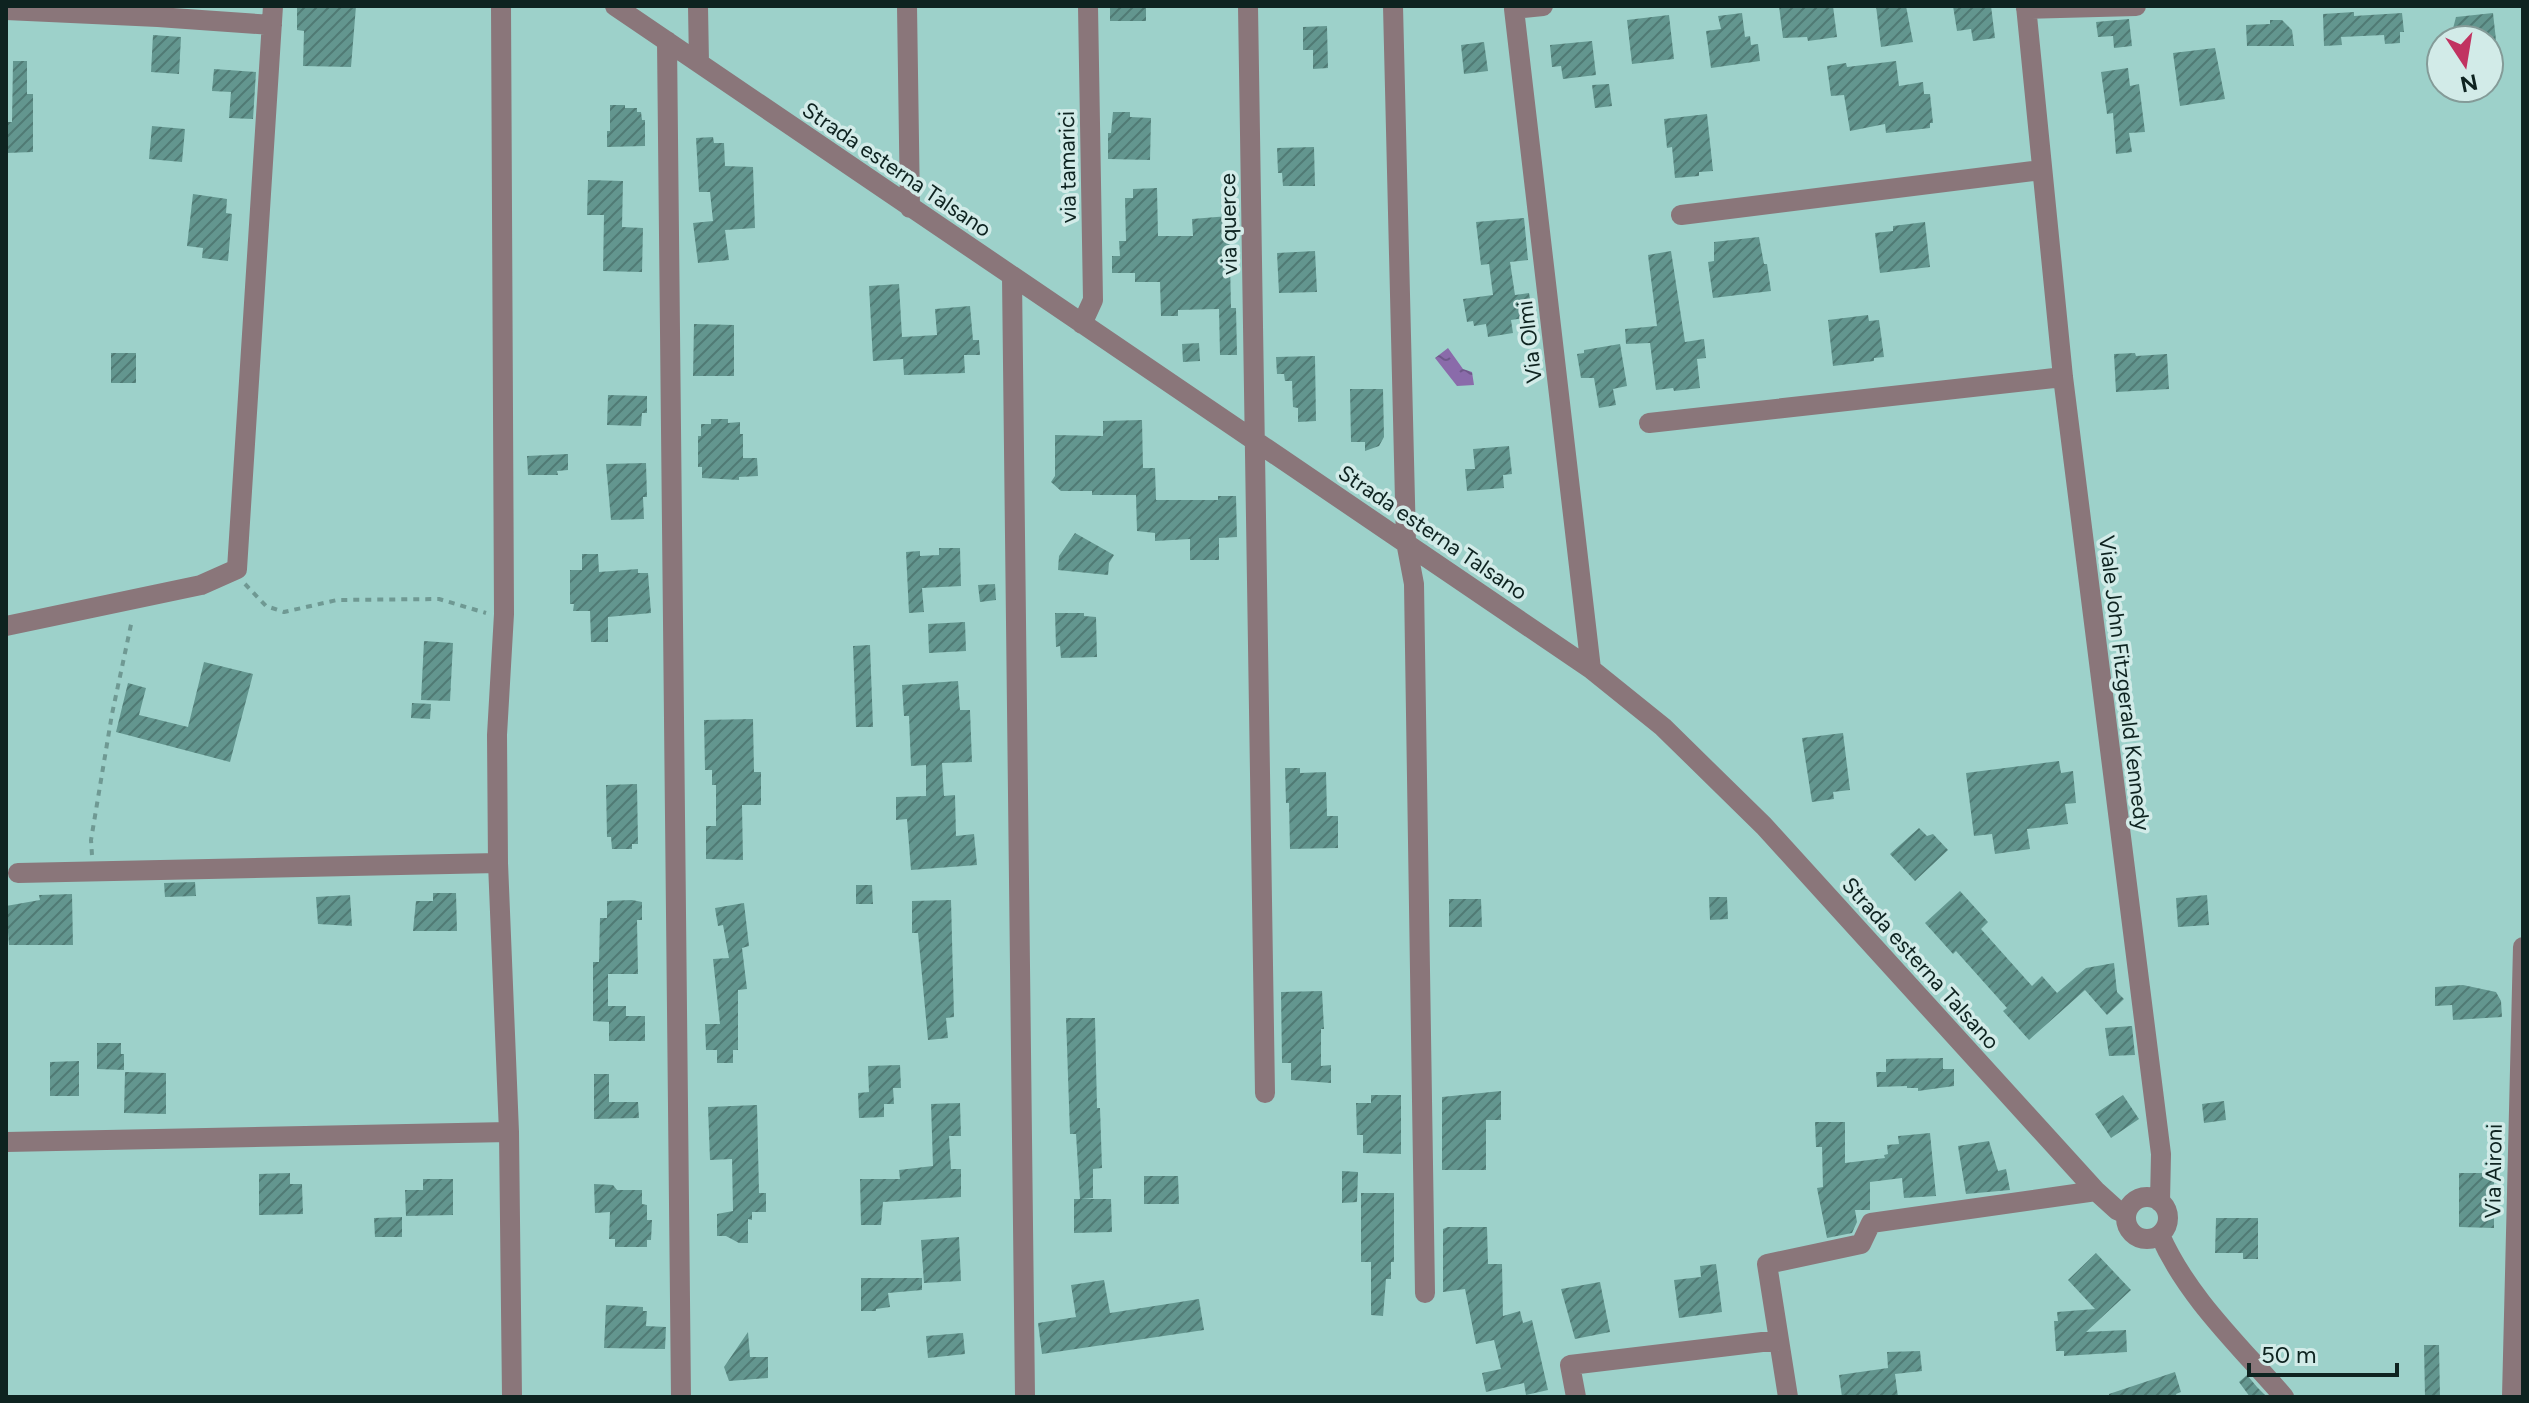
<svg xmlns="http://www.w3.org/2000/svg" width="2529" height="1403" font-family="Figtree,sans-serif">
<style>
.water{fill:url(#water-ripples)}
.building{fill:url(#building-hatch)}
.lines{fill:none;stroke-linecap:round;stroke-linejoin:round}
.path{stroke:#6f9993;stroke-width:4;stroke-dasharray:6 6;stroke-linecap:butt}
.minor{stroke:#8a767a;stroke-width:20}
.labels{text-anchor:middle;stroke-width:7;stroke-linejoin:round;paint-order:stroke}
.street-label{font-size:22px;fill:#0e2320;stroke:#d2ebe8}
</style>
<defs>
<pattern id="water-ripples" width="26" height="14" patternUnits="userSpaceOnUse" patternTransform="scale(2)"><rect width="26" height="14" fill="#8a6baa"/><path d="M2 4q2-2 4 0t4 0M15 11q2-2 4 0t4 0" fill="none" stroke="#6f588a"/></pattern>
<pattern id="building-hatch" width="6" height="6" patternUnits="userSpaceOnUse" patternTransform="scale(2)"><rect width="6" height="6" fill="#63968f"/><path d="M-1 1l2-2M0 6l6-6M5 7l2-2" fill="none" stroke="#507a74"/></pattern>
</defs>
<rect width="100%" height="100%" fill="#9dd1ca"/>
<path class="water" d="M1448,348l15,21 9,3 2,13 -17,1 -22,-28z"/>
<path class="building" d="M297,6h59l-5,61 -48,-1 1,-35 -7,-1z
M1110,6h36v15h-36z
M1779,6h54l4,31 -29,4 -1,-4 -24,1z
M1876,6h30l7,36 -32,5z
M1953,6h38l4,32 -22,3 -2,-12 -14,2z
M2354,12v4l48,-3 2,19h-4v11l-15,1 -1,-9 -43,2 1,8 -18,1 -1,-32z
M1742,13l3,24 5,-1 1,9 7,-1 2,17 -49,7 -5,-37 15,-2 -3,-13z
M2493,13l3,27h-46l6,-23z
M1669,15l5,44 -42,5 -5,-44z
M2129,19l3,27 -18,2 -1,-12 -15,1 -2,-15z
M2270,20h12l10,10 2,16h-47l-1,-21 24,-1z
M1327,26l1,42 -15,1v-19h-10v-23z
M153,35l28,2 -2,37 -28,-2z
M1592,41l4,34 -33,4 -2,-13 -9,1 -2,-22z
M1484,42l4,29 -24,3 -3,-29z
M2215,48l10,51 -45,7 -7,-53z
M13,61h14v33h6v58l-27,1v-31h6z
M1896,61l3,25 24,-4 1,12h6l3,29h-3v5l-44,5 -1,-9 -35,7 -6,-36 -13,1 -4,-30 19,-3 1,4z
M2128,68l2,18 9,-2 6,48 -16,1 3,19 -16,2 -3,-41 -6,1 -6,-42z
M214,69l42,3 -3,47 -24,-1 2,-26 -19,-1z
M1609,84l3,22 -17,2 -3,-23z
M610,105h15v3h12v4h4l1,8h3v26l-38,1v-16h3z
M1113,112h17v5l21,1 -1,42 -42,-1v-26h3z
M1707,114l6,57 -14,1v4l-24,2 -3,-31 -5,1 -3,-29z
M152,126l33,3 -3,33 -33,-3z
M713,137l1,6h10l1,23 28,1 2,61 -30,2 4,30 -31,3 -5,-40 20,-2 -3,-29h-11l-3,-54z
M1314,147l1,39h-32l-1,-13h-4l-1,-25z
M588,180l35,1 -1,46 21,1 -1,44 -39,-1 1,-56h-17z
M1157,188l1,48h35l-1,-17 37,-3 2,92h5l1,47h-17l-1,-46 -41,1v6h-17l-1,-34h-25v-9h-23v-17h8l-1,-15h7l-1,-43h8v-9z
M193,194l34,5 -1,14 6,1 -4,47 -26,-3 1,-10 -16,-2z
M1524,218l4,42 -18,2 5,33 14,-2 3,17 -9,1 1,7 -13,2 2,13 -25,4 -2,-13 -12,2 -1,-5 -6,1 -4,-23 30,-4 -4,-31 -8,1 -5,-43z
M1925,222l5,45 -50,6 -5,-40 18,-2v-5z
M1759,237l5,27h3l4,27 -58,7 -5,-36 6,-1v-19z
M1315,251l2,41 -38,1 -2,-40z
M1671,251l14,91 19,-3 2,19 -9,1 3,29 -26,3 -1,-3 -17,2 -6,-47 -24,1 -1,-15 32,-3 -9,-71z
M899,284l3,53 35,-2 -2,-26 35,-3 3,34h6l1,15h-16l1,18 -61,2 -1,-16 -30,2 -4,-75z
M1868,315l1,6 10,-1 5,37 -10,1v3l-41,5 -5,-46z
M694,324l40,1v51h-41z
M1199,343l1,18 -17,1 -1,-18z
M1620,344l7,42 -14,3 3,16 -17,3 -5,-30h-13l-4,-24 7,-1v-3z
M111,353h25v30h-25z
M2135,353l1,3 31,-2 2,35 -53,3 -2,-38z
M1315,356l1,65 -18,1v-14l-5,-1 -1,-26h-7l-1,-7h-7l-1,-17z
M1350,389h33l1,48 -5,9 -14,5v-9h-14z
M608,395l39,1v17h-5l-1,13 -34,-1z
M711,419h17v4l12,-1v12h3v24h14l1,18 -19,1v3l-37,-2v-11h-4v-31h3v-12h10z
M1142,420l1,48h12l1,32h62v-4h18l1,41 -18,1v22h-29v-21l-35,2v-8l-18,-2 -1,-36h-44v-4h-31l-10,-9 4,-6v-41l48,1v-15z
M1509,446l3,28 -9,1 1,13 -37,3 -2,-22h10l-2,-20z
M568,454v16l-11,1 1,4h-30l-1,-19z
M646,463l1,34h-4l1,22 -33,1 -5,-56z
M1075,533l39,22 -5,8 -1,12 -50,-5 1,-14z
M939,548h21l1,38 -39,2 2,24 -15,1 -3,-61 14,-1v5l19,-1z
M582,554h16l1,18 39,-3v4h10l3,40 -43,4v25h-17l-1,-31h-17l1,-7h-4v-34h12z
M995,584l1,16 -16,2 -2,-17z
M1055,613h29v3l12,1 1,40 -36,1 -1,-12 -4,1z
M965,622l1,29 -37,2 -1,-29z
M424,641l29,2 -3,58 -29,-1z
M870,645l3,82h-17l-3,-81z
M204,662l49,12 -23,88 -114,-30 12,-49 18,5 -7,27 49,12z
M958,681l2,29h10l2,52 -30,1 2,33 11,-1 1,41 18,-2 3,31 -66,5 -4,-51 -11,1v-23l30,-1v-31l-15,1 -2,-50h-5l-2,-31z
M412,703l19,1 -1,15 -19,-1z
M753,719l1,53h7v33h-19l1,55 -37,-1v-33h10v-41h-4v-15h-7l-1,-50z
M1843,733l7,57 -17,2 1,7 -22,3 -10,-64z
M2059,761l2,12 12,-2 3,32 -11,1 3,20 -41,5 3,20 -35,5 -3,-20 -18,2 -8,-63z
M1285,768h15v5l26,-1 1,44h11v32l-48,1 -1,-46h-3z
M637,784l1,60h-6v5h-20l-1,-12h-4l-1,-52z
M1919,828l8,8 6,-2 15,16 -33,31 -25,-27z
M195,882l1,14 -31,1 -1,-14z
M856,885h16l1,19h-17z
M1960,891l28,31 -7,7 51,57 10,-10 15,17 29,-25 28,-5 3,29 7,7 -17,16 -22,-25 -56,50 -26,-29 4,-3 -51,-57 -3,3 -28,-31z
M433,893h23l1,38h-44l3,-30h17z
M72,894l1,51h-64l-3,-39 34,-6 -1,-5z
M350,895l2,31 -34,-2 -2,-27z
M2207,895l2,30 -31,2 -2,-29z
M1709,897h18l1,22 -18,1z
M1449,899h32l1,28h-33z
M632,900l10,2v18h-5l1,54h-30v32h18v10h19v25h-36v-19l-16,-1v-59h6l1,-44h7v-17z
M951,900l3,117 -8,1 2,20 -20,2 -10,-107h-6v-32z
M744,903l5,43 -7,2 5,41 -9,1v60h-5v13h-16v-13h-11l-1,-26h15l-7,-65 16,-1 -6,-33 -5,1 -3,-18z
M2463,985l33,7 5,9 1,16 -49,3 -1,-15 -17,1v-19z
M1322,991l2,38h-3v37l10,-1v18l-40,-3v-17h-9l-1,-71z
M1066,1018h29l2,90h3l2,60 -9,1v29l-13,1 -4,-65h-6z
M2132,1026l3,29 -26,1 -4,-28z
M97,1043h24v11h3v16l-27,-1z
M1943,1058v11h11v17l-36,5v-3h-11v-2l-30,1 -1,-15h10v-13z
M79,1061v35h-29v-34z
M900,1065l1,23h-8l1,16h-10v13l-25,1 -1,-25 11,-1 -1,-26z
M125,1072l41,1v41l-42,-1z
M594,1074h15v28h29l1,16 -45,1z
M1501,1091v29h-15v50h-44v-73z
M1371,1095h30v59l-38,-1v-18h-6l-1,-32h15z
M2123,1095l16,24 -28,19 -16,-24z
M2224,1101l2,19 -22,3 -2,-19z
M960,1103l1,33h-12l2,33h10v28l-78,5 -2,23h-20l-1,-46h40l-1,-9 34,-4 -2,-62z
M757,1105l2,88h7v19h-14v8l-4,-1v24h-9l-13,-7h-9v-22l16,-3 -1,-52 -22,1 -2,-53z
M1815,1122h30v41l40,-5 -1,-3 4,-1 -1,-9 12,-1 -1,-8 32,-3 6,63 -32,2 -2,-20 -32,4v28h-15l2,12 -5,11 -25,5 -10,-50 6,-1 -1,-40h-6z
M1989,1141l9,30 8,-2 4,21 -44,4 -8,-48z
M1342,1171l16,1 -1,30 -15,1z
M290,1173v11h12l1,30 -44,1v-41z
M2459,1173h35v55l-35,-1z
M1144,1176h34l1,28h-35z
M423,1179h30v36l-47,1 -1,-26h18z
M594,1184l19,1 4,5h25v14l5,1v15h5l-1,20h-4v7h-32v-8h-6l1,-27 -15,1z
M1361,1193h33v69h-3v17h-5l-3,37 -12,-1v-53h-10z
M1074,1199h37l1,33 -38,1z
M402,1217v20h-27l-1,-19z
M2216,1218h42v41h-15v-6h-28z
M1448,1227h39l1,37h14l1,52 17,-5 3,12 9,-3 16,70 -22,5 -2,-12 -38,9 -4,-19 19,-4 -7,-29 -18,4 -11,-55 -22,3v-63z
M959,1237l2,44 -37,2 -3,-43z
M2096,1253l35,37 -45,42 40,-2 1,22 -63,4v-5h-8l-2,-30h4l-1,-9 38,-3 -27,-29z
M1716,1264l6,48 -43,6 -5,-38 27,-3 -1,-11z
M861,1278h61v12l-34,3 2,14 -14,2v2h-15z
M1104,1280l6,33 89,-14 5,31 -162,24 -4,-31 38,-6 -5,-32z
M1600,1282l10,50 -35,7 -14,-50z
M606,1305l37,2v4h4l-1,15 20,1 -1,22 -61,-1z
M748,1332l2,25h18v21l-39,3 -5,-14z
M963,1333l2,21 -37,4 -2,-22z
M2424,1345h15l1,52h-15z
M1920,1351l2,20 -27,3 3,23h-56l-3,-22 49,-7 -1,-16z
M2175,1372l6,20 -5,2 1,3h-68v-3z
M2247,1375l10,12 10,10h-17l-11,-15z"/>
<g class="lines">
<path class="path" d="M245,584l21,22 18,6 53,-12 102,-1 47,14
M92,855l-1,-15 21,-126 20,-94"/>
<path class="minor" d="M501,6l3,608 -7,121 1,128 11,269 3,265
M615,6l976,663 72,58 101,99 332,365 21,19 9,4
M698,6l1,57
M907,6l3,202
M1248,6l17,1087
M1393,6l13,536 8,42 11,709
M1543,6l-29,3 77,660
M2026,6l37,371 98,777 -1,48
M2026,9l110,-3
M6,10l152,7 114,8
M667,41l14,1356
M1681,215l360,-45
M1012,277l13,1120
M1082,324l11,-24 -5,-294
M1649,423l414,-46
M6,626l195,-41 36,-16 36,-563
M18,873l480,-10
M6,1142l503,-10
M2126 1218a21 21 0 1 1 42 0a21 21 0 1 1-42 0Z
M2160,1235c27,62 80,111 124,162
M1576,1397l-6,-32 209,-25
M1788,1397l-21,-133 94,-20 10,-21 225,-32
M2512,1397l11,-450"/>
</g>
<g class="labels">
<g class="street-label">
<text transform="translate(1067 167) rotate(-91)" y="8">via tamarici</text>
<text transform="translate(897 169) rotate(34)" y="8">Strada esterna Talsano</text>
<text transform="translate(1228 224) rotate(-91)" y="8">via querce</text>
<text transform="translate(1529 342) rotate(-97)" y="8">Via Olmi</text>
<text transform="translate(1433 532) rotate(34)" y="8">Strada esterna Talsano</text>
<text transform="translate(2125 683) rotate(83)" y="8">Viale John Fitzgerald Kennedy</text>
<text transform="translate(1921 963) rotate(48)" y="8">Strada esterna Talsano</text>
<text transform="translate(2493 1171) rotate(-89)" y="8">Via Aironi</text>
</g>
</g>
<rect width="2529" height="1403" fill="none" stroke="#0e2320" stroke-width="16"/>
<g transform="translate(2465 64) rotate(168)"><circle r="38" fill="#d2ebe8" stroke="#849b98" stroke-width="2"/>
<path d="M0-6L14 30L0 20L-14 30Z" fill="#c13361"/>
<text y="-12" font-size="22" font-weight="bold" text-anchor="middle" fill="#0e2320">N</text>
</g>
<path d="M2249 1363v12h148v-12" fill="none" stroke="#0e2320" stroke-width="4"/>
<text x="2261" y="1363" font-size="24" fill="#0e2320" stroke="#d2ebe8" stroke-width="6" paint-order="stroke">50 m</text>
</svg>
